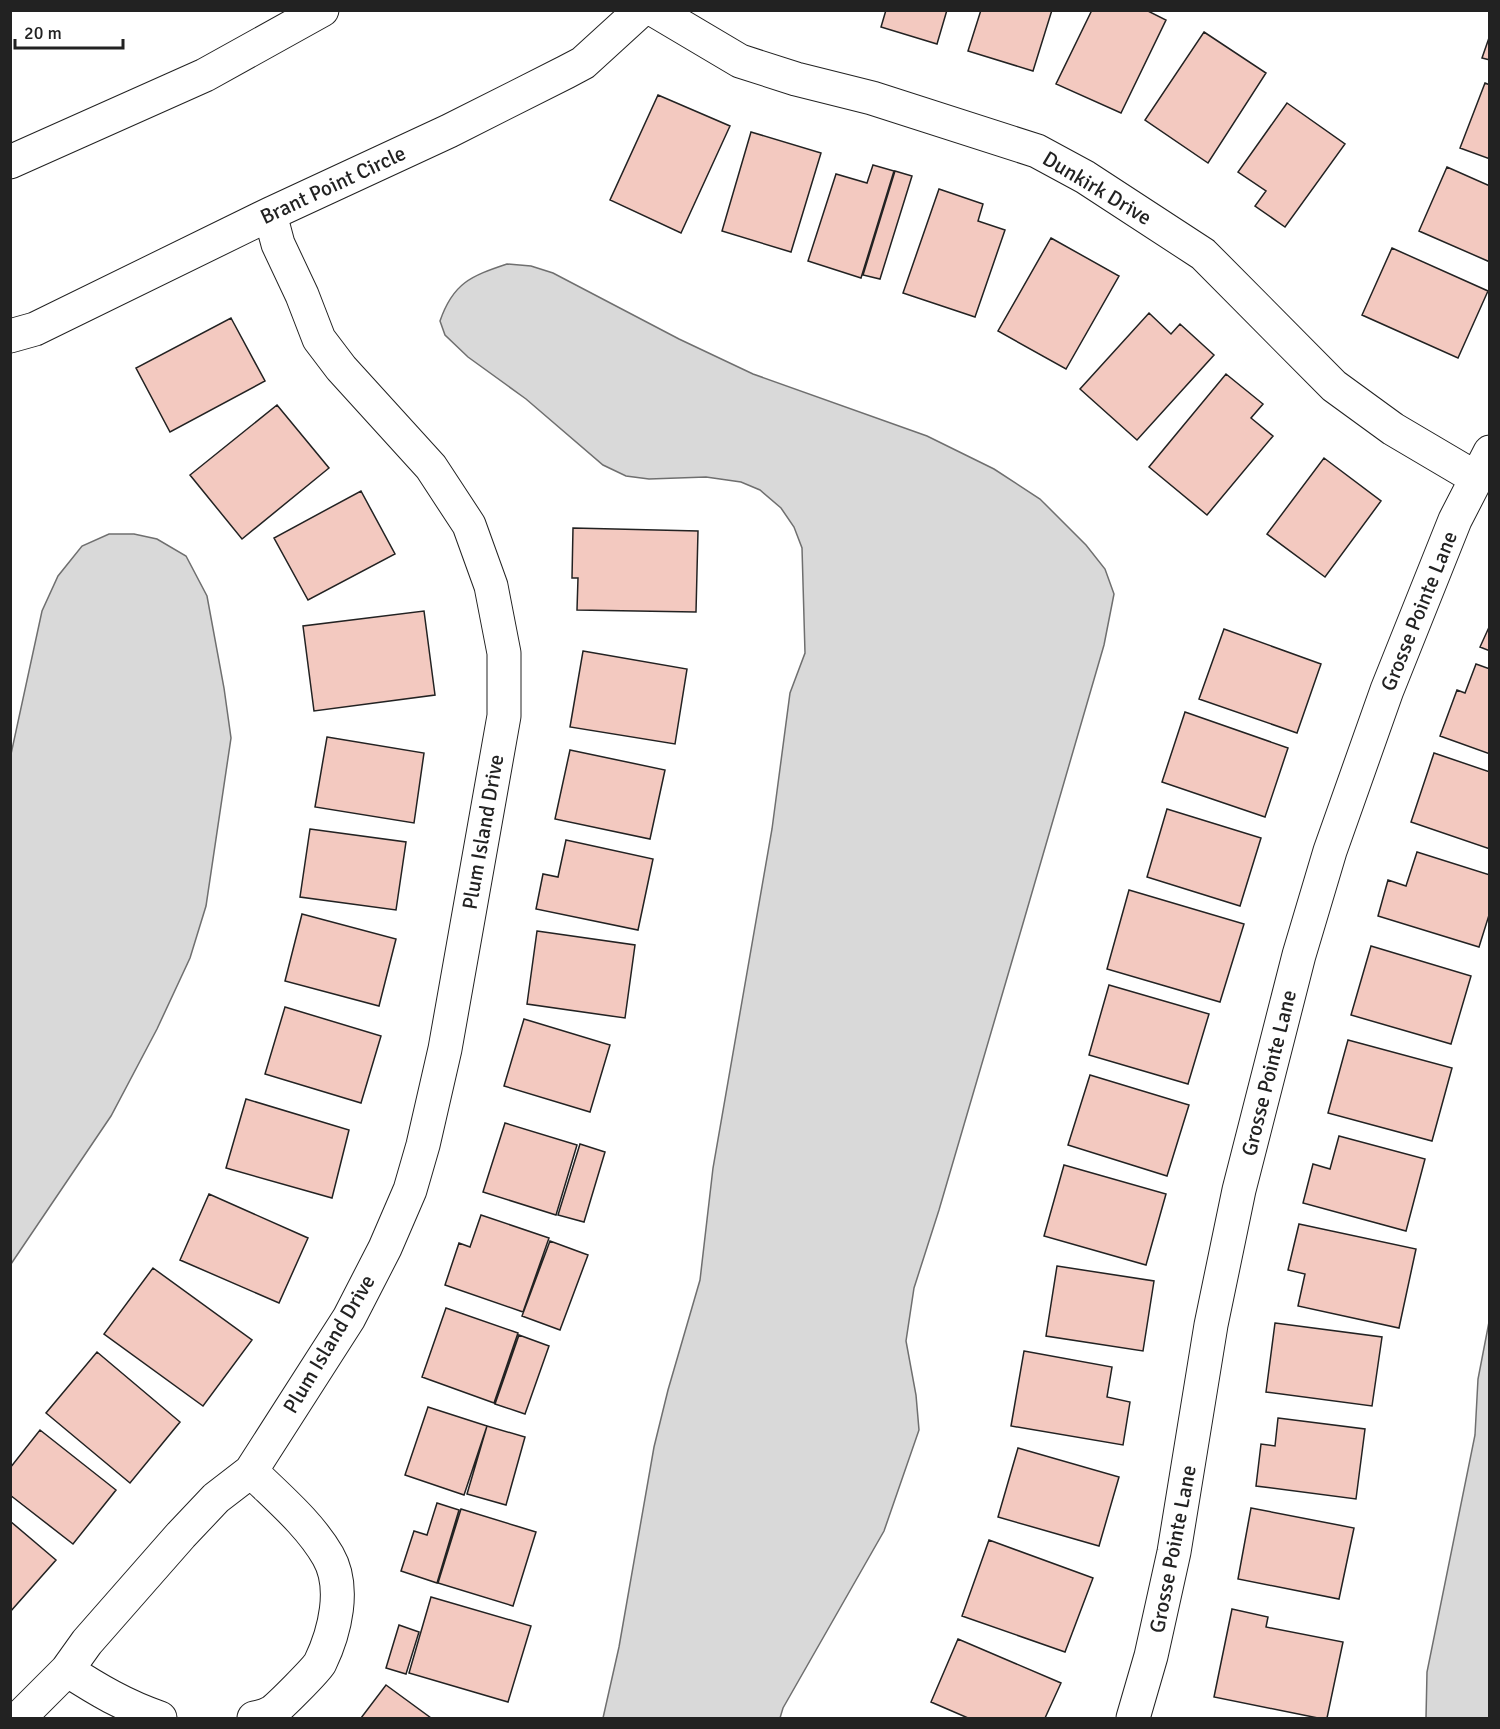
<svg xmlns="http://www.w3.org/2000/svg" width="1500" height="1729" font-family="Signika,sans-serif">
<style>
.water{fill:#d9d9d9;stroke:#6f6f6f;stroke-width:1.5}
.building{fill:#f3c9c0;stroke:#222;stroke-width:1.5}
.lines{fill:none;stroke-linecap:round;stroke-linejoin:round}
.minor-casing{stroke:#222;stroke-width:35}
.minor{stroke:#fff;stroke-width:33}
.labels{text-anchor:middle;stroke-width:4.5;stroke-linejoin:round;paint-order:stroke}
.street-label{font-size:21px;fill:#222;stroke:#fff}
</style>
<rect width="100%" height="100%" fill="#fff"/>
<path class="water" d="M507,264l24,2 22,7 126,66 74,35 174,62 67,33 46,30 46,46 19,24 9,25 -10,51 -80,275 -85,290 -25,78 -8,53 10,54 3,35 -35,101 -101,177 -3,10h-177l16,-71 35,-200 14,-57 32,-110 13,-112 59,-339 18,-136 15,-40 -3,-105 -8,-21 -13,-19 -21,-18 -19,-8 -35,-5 -57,2 -23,-3 -23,-11 -77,-66 -58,-42 -23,-22 -5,-14c13,-38 31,-45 67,-57z
M109,534h25l23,5 29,17 21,40 17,92 7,50 -25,168 -16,52 -33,71 -46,87 -100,148v-510l31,-143 16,-35 24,-30z
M1489,1322v396h-63l1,-46 48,-237 3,-56z"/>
<path class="building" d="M886,10h61l-10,34 -56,-17z
M981,10h71l-19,61 -65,-20z
M1092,10h54l20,10 -45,93 -65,-29z
M1204,32l62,41 -58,90 -63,-43z
M1490,35v25l-8,-2z
M1485,83l5,2v74l-30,-11z
M658,95l72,31 -49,107 -71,-33z
M1287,103l58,41 -60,83 -30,-21 11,-15 -28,-19z
M751,132l70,21 -30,99 -69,-21z
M873,165l21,6 -33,107 -53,-17 28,-87 31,9z
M1447,167l43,19v76l-71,-31z
M895,171l17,5 -32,103 -17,-4z
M939,189l44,15 -5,17 27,9 -30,87 -72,-24z
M1051,238l68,38 -53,93 -68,-38z
M1392,248l96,43 -30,67 -96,-43z
M1149,313l22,21 9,-10 34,31 -77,85 -57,-51z
M231,318l34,63 -95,51 -34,-64z
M1226,374l37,30 -12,14 22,18 -66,79 -58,-48z
M277,405l52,63 -87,71 -52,-64z
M1324,458l57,43 -56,76 -58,-43z
M361,491l34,63 -87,46 -34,-62z
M573,528l125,3 -2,81 -119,-2 1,-32h-6z
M424,611l11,84 -121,16 -11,-85z
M1490,625v26l-10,-4z
M1224,629l97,35 -24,69 -98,-34z
M583,651l104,18 -12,75 -105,-17z
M1476,664l14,5v85l-50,-18 17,-46 8,3z
M1185,712l103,36 -23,69 -103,-35z
M327,737l97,16 -10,70 -99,-16z
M570,750l95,20 -15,69 -95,-20z
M1434,753l56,19v77l-79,-27z
M1167,809l94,29 -21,68 -93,-29z
M310,829l96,13 -10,68 -96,-13z
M566,840l87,19 -15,71 -102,-21 7,-35 15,3z
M1417,852l73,23v37l-11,35 -101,-31 10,-36 18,6z
M1129,890l115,34 -24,78 -113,-33z
M302,914l94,25 -17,67 -94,-25z
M537,931l98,14 -10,73 -98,-14z
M1371,946l100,30 -20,68 -100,-29z
M1109,985l100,29 -21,70 -99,-29z
M285,1007l96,29 -20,67 -96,-29z
M524,1019l86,26 -20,67 -86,-26z
M1348,1040l104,28 -20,73 -104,-28z
M1090,1075l99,30 -22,71 -99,-31z
M246,1099l103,31 -17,68 -106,-30z
M505,1123l72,22 -21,70 -73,-23z
M1339,1136l86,23 -19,72 -103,-28 10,-39 17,5z
M580,1144l25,8 -21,70 -26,-7z
M1064,1165l102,29 -20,71 -102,-29z
M209,1194l99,44 -29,65 -99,-43z
M481,1215l68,23 -26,74 -78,-27 14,-42 11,4z
M1299,1224l117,25 -17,79 -101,-22 7,-32 -17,-4z
M550,1241l38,14 -28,75 -38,-14z
M1057,1266l97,15 -11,70 -97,-15z
M153,1268l99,72 -49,66 -99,-72z
M446,1308l72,25 -24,70 -72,-26z
M1275,1323l107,14 -10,69 -106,-14z
M519,1335l30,11 -24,68 -30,-10z
M1024,1351l88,16 -5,30 23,5 -7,43 -112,-19z
M97,1352l83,70 -50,61 -84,-70z
M428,1407l59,19 -23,69 -59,-20z
M1278,1418l87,11 -9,70 -100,-13 5,-42 14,2z
M487,1426l38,11 -19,68 -39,-11z
M40,1430l76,60 -43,54 -63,-49v-27z
M1018,1448l101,29 -20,69 -101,-29z
M437,1503l22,7 -22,73 -36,-12 13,-40 13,4z
M1251,1508l103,20 -15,71 -101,-20z
M461,1509l75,23 -23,74 -75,-23z
M10,1521l46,39 -46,52z
M989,1540l104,38 -28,74 -103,-36z
M431,1597l100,29 -23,76 -99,-29z
M1232,1609l36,8 -2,10 77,15 -16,76h-9l-104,-21z
M399,1625l20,7 -13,42 -20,-6z
M958,1639l103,44 -16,35h-77l-37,-16z
M386,1685l45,33h-70z"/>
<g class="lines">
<g class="minor-casing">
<path id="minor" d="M654,10l86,51 56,18 76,19 165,53 48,26 118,77 131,132 59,43 83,49
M10,162l195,-87 117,-65
M10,336l25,-7 235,-115 179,-83 117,-59 17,-9 58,-53
M251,1471c26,26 58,52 77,85 18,31 7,76 -8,107 -5,8 -40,43 -48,49 -5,3 -12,5 -18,6
M67,1670c31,20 58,36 93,48
M19,1718l48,-48 20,-28 94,-107 35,-37 35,-27 98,-153 36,-70 25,-58 13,-45 22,-96 59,-333v-63l-13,-67 -22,-61 -38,-58 -90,-99 -22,-29 -17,-44 -24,-51 -8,-30
M1133,1718l18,-62 23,-104 37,-227 28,-135 60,-235 31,-104 57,-161 68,-170 35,-68"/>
</g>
<use href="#minor" class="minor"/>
</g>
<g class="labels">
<g class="street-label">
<text transform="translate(333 185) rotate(-25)" y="7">Brant Point Circle</text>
<text transform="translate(1097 188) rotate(31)" y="7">Dunkirk Drive</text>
<text transform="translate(1419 611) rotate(-68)" y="7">Grosse Pointe Lane</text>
<text transform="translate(483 832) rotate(-80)" y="7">Plum Island Drive</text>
<text transform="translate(1269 1073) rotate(-76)" y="7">Grosse Pointe Lane</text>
<text transform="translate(329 1344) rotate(-59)" y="7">Plum Island Drive</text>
<text transform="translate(1173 1549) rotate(-79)" y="7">Grosse Pointe Lane</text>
</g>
</g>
<rect width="1500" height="1729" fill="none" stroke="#222222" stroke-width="24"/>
<path d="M15 39v9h108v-9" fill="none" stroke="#222222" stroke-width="3"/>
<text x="24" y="39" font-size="18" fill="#222222" stroke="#ffffff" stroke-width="4.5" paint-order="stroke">20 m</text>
</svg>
